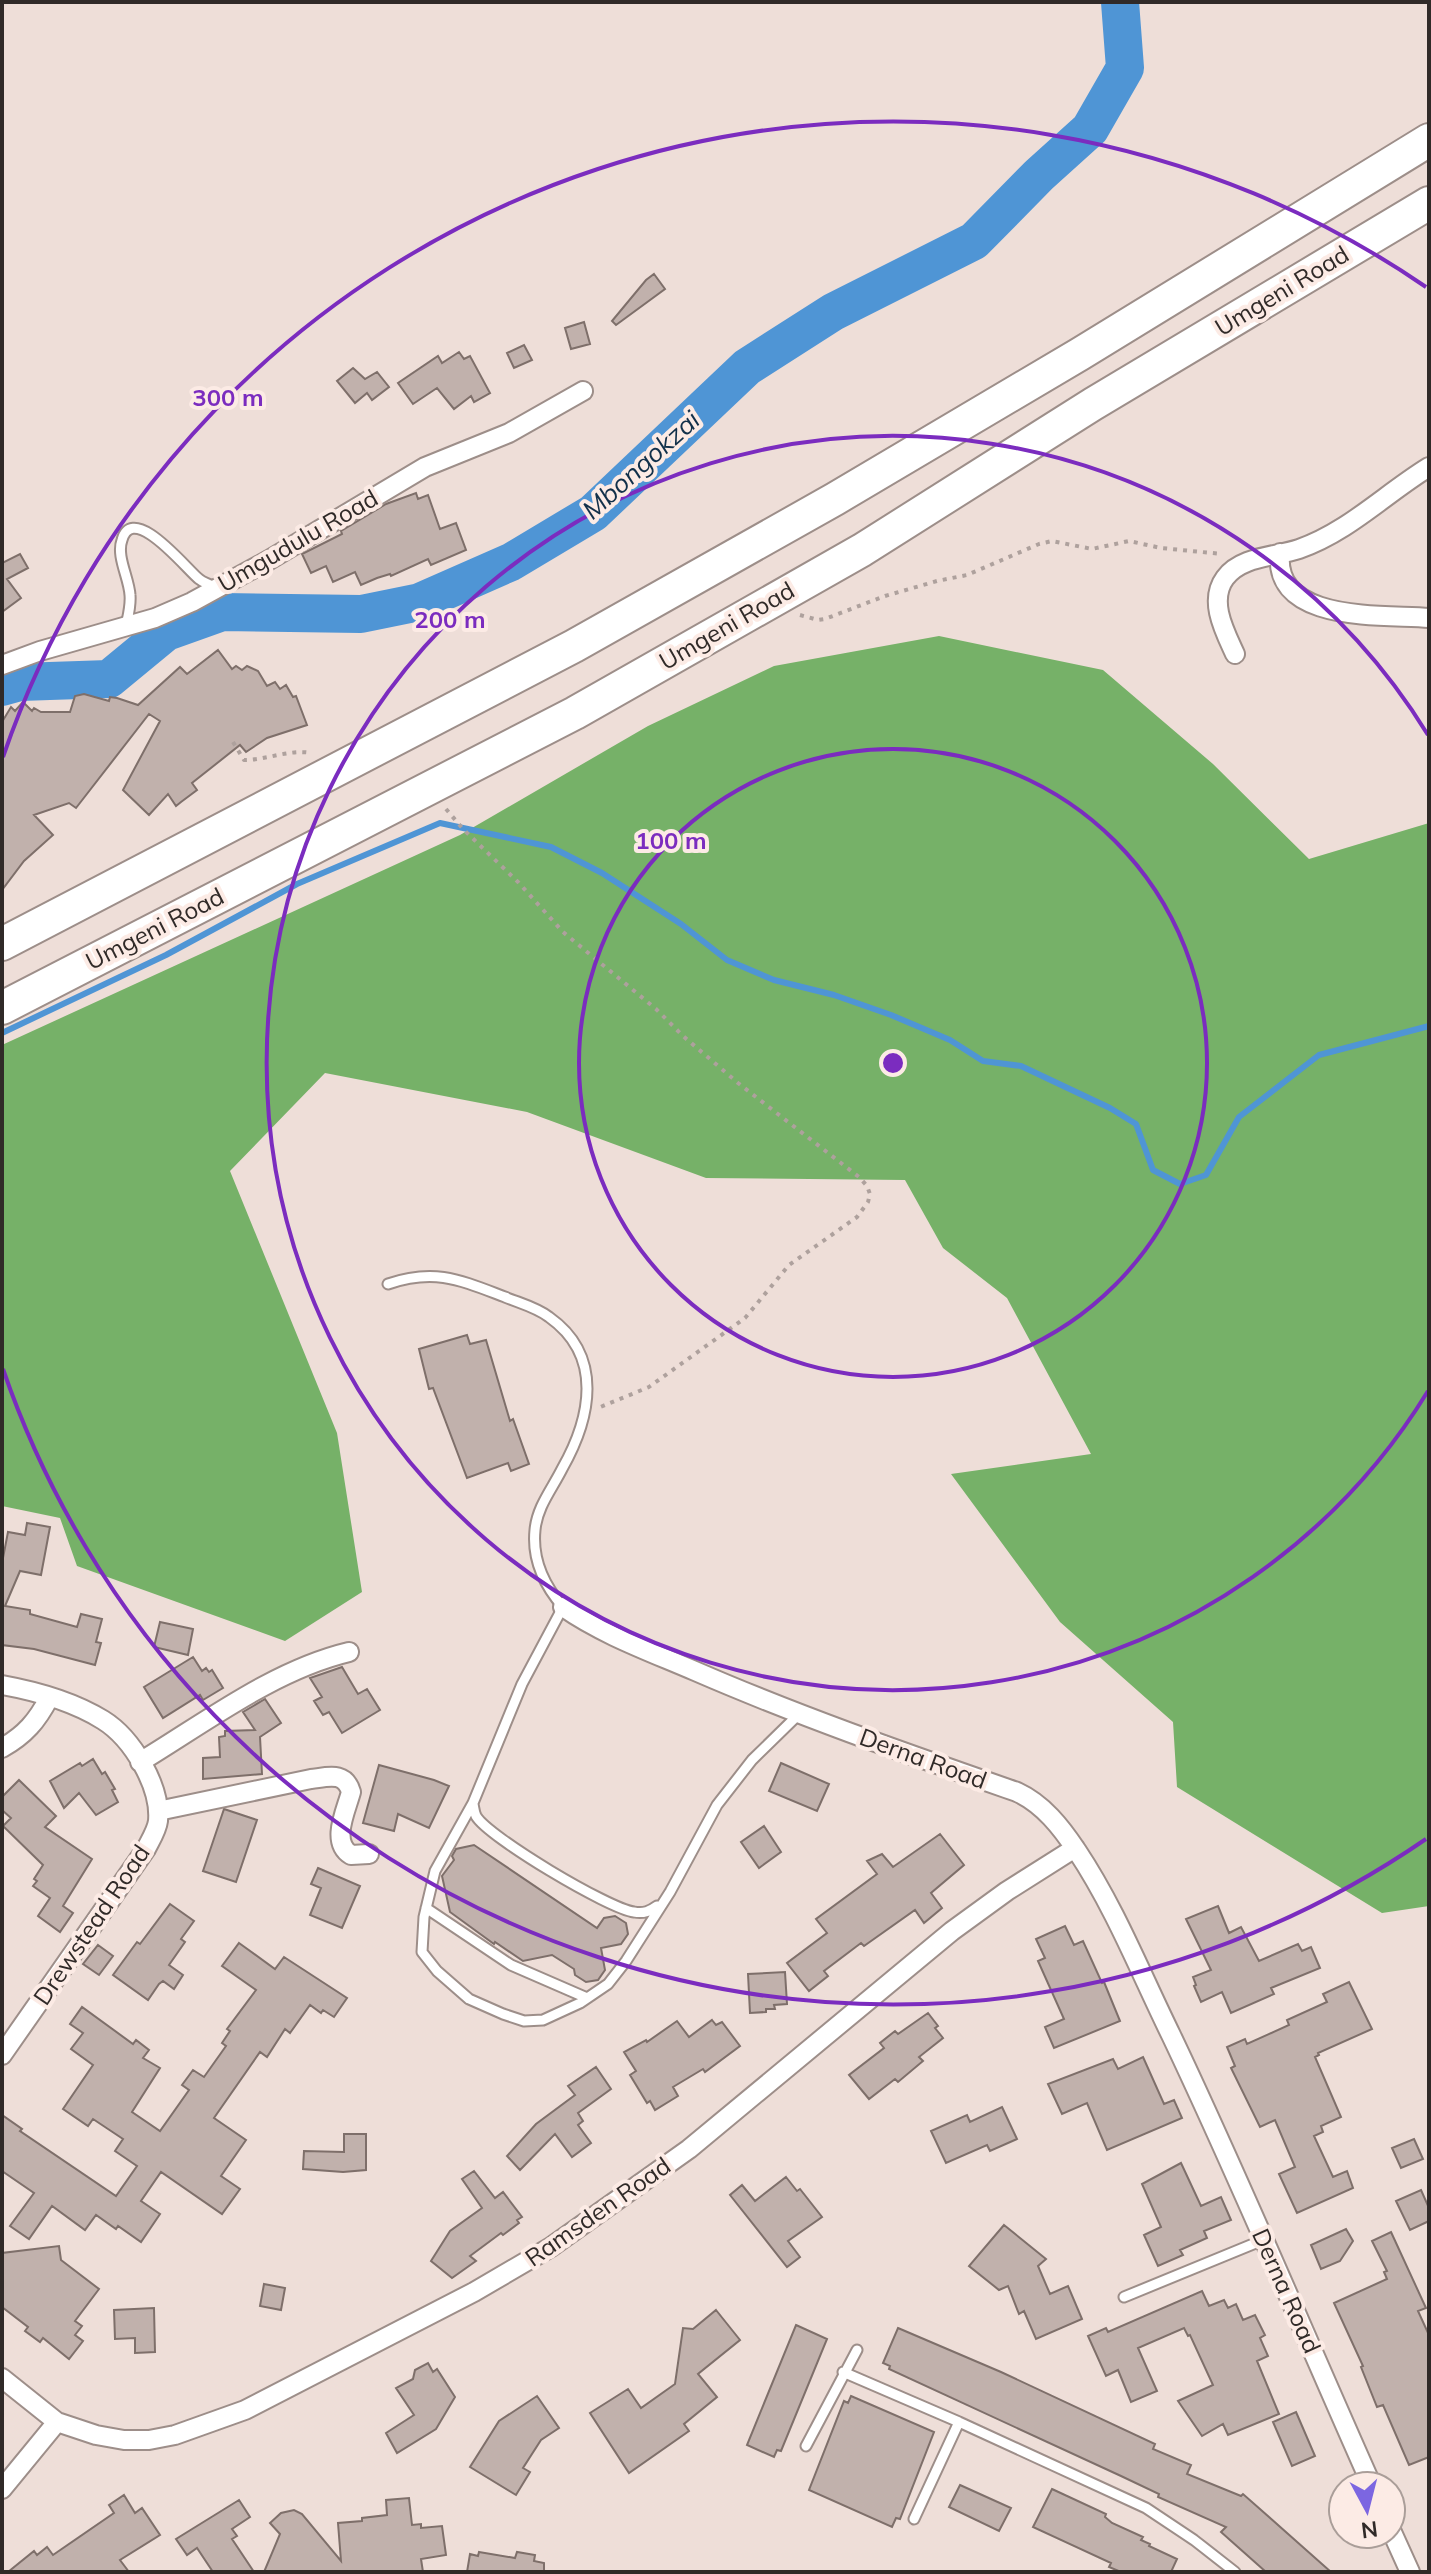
<svg xmlns="http://www.w3.org/2000/svg" width="1431" height="2574" font-family="Mulish,sans-serif">
<style>
.forest{fill:#76b168}
.lines{fill:none;stroke-linecap:round;stroke-linejoin:round}
.stream{stroke:#4f95d5;stroke-width:6}
.river{stroke:#4f95d5;stroke-width:38}
.building{fill:#c1b1ac;stroke:#7e6f6a;stroke-width:2}
.service-casing{stroke:#9d8e89;stroke-width:13}
.minor-casing{stroke:#9d8e89;stroke-width:22}
.motorway-casing{stroke:#9d8e89;stroke-width:36}
.path{stroke:#aea19d;stroke-width:4;stroke-dasharray:4 6;stroke-linecap:butt}
.service{stroke:#fff;stroke-width:9}
.minor{stroke:#fff;stroke-width:18}
.motorway{stroke:#fff;stroke-width:32}
.ring{fill:none;stroke:#7b2cbf;stroke-width:4}
.labels{text-anchor:middle;stroke-width:8;stroke-linejoin:round;paint-order:stroke}
.street-label{font-size:24px;fill:#302a28;stroke:#fcebe5}
.water-label{font-size:26px;font-style:italic;fill:#12304a;stroke:#fcebe5}
.centre{fill:#7b2cbf;stroke:#fcebe5;stroke-width:4}
.ring-label{font-size:24px;text-anchor:middle;font-weight:bold;fill:#7b2cbf;stroke:#fcebe5;stroke-width:8;stroke-linejoin:round;paint-order:stroke}
</style>
<rect width="100%" height="100%" fill="#eeded8"/>
<path class="forest" d="M939,636l164,34 110,94 96,95 120,-36v1083l-47,7 -205,-126 -4,-65 -113,-100 -109,-148 140,-20 -84,-156 -64,-50 -38,-68 -199,-2 -179,-66 -202,-39 -95,98 107,262 25,159 -77,49 -208,-75 -17,-48 -58,-12v-461l458,-210 188,-109 126,-60z"/>
<g class="lines">
<path class="stream" d="M2,1033l164,-78 131,-71 143,-61 111,24 51,26 79,51 46,36 47,20 60,15 57,20 59,25 33,21 38,5 89,42 26,16 17,46 27,14 26,-9 33,-58 80,-62 110,-29"/>
<path class="river" d="M2,687l18,-5 89,-3 57,-47 56,-20 139,2 59,-12 91,-40 82,-49 154,-146 86,-55 141,-71 65,-66 51,-46 35,-61 -5,-66"/>
</g>
<path class="building" d="M654,274l11,15 -49,36 -4,-4 34,-41z
M584,322l6,22 -19,5 -6,-21z
M524,345l8,15 -18,8 -7,-15z
M459,352l5,7 6,-3 20,37 -16,9 -3,-6 -17,13 -17,-21 -24,16 -15,-21 40,-27 4,7z
M353,368l12,11 12,-7 12,15 -17,13 -5,-7 -12,10 -18,-22z
M416,493l2,6 10,-4 12,34 16,-6 10,27 -35,15 -3,-6 -37,17 -1,-2 -13,4 -16,7 -6,-13 -22,10 -7,-16 -15,7 -9,-19 40,-20 -1,-3 45,-27z
M20,554l8,14 -21,11 14,19 -19,14v-49z
M218,650l14,19 4,-3 6,4 5,-4 11,5 9,15 8,-4 5,7 6,-4 7,12 3,-1 11,29 -40,13 -21,14 -6,-7 -48,38 5,7 -16,12 -5,4 -8,-12 -19,21 -26,-25 37,-69 -11,-7 -73,94 -7,-5 -35,12 19,20 -29,26 -22,29v-168l9,-15 4,4 8,-9 9,9 2,-3 7,4h29l5,-16 9,-2 25,7 1,-4 7,1 21,7 42,-38 7,7z
M467,1335l3,9 16,-4 24,81 3,-2 16,45 -18,7 -3,-8 -41,15 -34,-90 -4,1 -10,-40z
M27,1523l23,4 -9,48 -21,-4 -15,35 25,4v4l47,13 4,-13 21,5 -6,23 5,1 -6,22 -61,-16 -32,-4v-82l6,-31 17,3z
M160,1622l33,7 -5,26 -34,-8z
M193,1657l9,14 4,-3 3,4 3,-2 11,18 -20,12 -3,-5 -37,23 -19,-31z
M342,1667l16,27 9,-5 13,21 -38,23 -13,-21 -6,3 -9,-14 8,-4 -12,-19z
M265,1699l16,24 -21,14 2,37 -59,5v-21l17,-1 -1,-20 6,-1v-5l30,-1 -12,-18z
M93,1759l9,15 3,-2 10,17 -3,1 6,12 -22,13 -17,-22 -15,15 -14,-27 30,-18 2,3z
M781,1763l48,21 -12,27 -48,-20z
M379,1765l55,15 15,6 -20,42 -31,-14 -4,17 -31,-8z
M19,1780l37,36 -11,11 47,32 -29,47 10,7 -13,19 -22,-16 12,-18 -17,-12 4,-5 -3,-2 9,-14 -40,-39 8,-8 -9,-8v-13z
M224,1809l33,11 -21,62 -33,-11z
M764,1826l17,26 -22,16 -18,-26z
M940,1834l24,31 -33,28 11,15 -18,15 -9,-13 -51,36 -3,-3 -37,28 4,5 -19,15 -22,-28 40,-30 -11,-14 61,-45 -10,-13 15,-7 11,13z
M474,1845l123,83 7,-10 11,-2 11,7 2,11 -7,10 -20,4 4,22 -7,10 -12,2 -11,-7 -1,-6 -22,-14 -29,6 -28,-19 -1,2 -44,-32 -8,-36 12,-16 -2,-4 4,-7z
M318,1868l42,18 -18,42 -32,-13 11,-27 -10,-4z
M170,1904l24,17 -13,18 4,3 -16,23 14,10 -9,14 -11,-8 -4,3 -11,16 -35,-25 24,-33 3,2z
M1218,1906l11,27 12,-6 18,34 39,-17 4,7 9,-4 9,21 -49,20 3,6 -43,19 -9,-21 -21,10 -7,-16 2,-1 -3,-8 18,-7 -25,-51z
M1065,1926l9,19 9,-4 19,42 2,-1 16,39 -66,27 -9,-21 19,-8 -26,-58 7,-3 -9,-19z
M239,1943l36,26 9,-12 63,41 -13,19 -11,-7 -2,3 -11,-8 -20,28 -5,-4 -18,28 -7,-5 -46,66 32,22 -25,36 19,13 -18,25 -61,-42 -20,29 19,13 -19,28 -23,-16 -2,3 -20,-14 -11,15 -33,-24 -23,33 -19,-13 24,-33 -32,-22v-56l20,14 -2,2 96,65 21,-30 -22,-15 8,-12 -30,-20 -5,7 -25,-17 30,-44 -22,-16 12,-16 -13,-9 12,-17 51,37 3,-4 13,10 -6,8 17,10 -28,44 28,19 29,-41 -7,-5 11,-15 11,7 22,-31 -4,-3 8,-12 -3,-2 29,-39 -34,-24z
M98,1945l15,11 -14,19 -16,-11z
M785,1972l2,32 -13,1 1,4h-9v3l-16,1 -2,-39z
M1349,1982l23,47 -54,24 1,2 -4,2 26,60 -20,9 2,6 -9,4 19,41 14,-6 6,17 -56,25 -18,-39 16,-7 -20,-47 -15,7 -29,-59 4,-2 -8,-19 18,-8 2,5 42,-19 -2,-5 40,-18 -4,-8z
M928,2013l10,13 -3,2 8,10 -24,19 4,4 -25,21 -3,-3 -26,20 -20,-24 35,-27 -4,-5 15,-12 3,3z
M712,2020l4,5 6,-3 18,24 -35,26 -2,-3 -30,18 5,9 -23,14 -5,-9 -3,2 -17,-28 6,-4 -12,-19 22,-12 1,2 30,-21 12,16z
M1143,2057l21,47 10,-4 8,18 -75,32 -20,-47 -25,11 -14,-30 65,-25 5,10z
M596,2067l15,22 -33,24 5,8 -5,4 13,18 -19,14 -17,-23 -35,36 -13,-14 29,-32 39,-29 -7,-9z
M1002,2107l15,32 -27,12 -3,-6 -41,18 -15,-32 36,-16 3,7z
M344,2134h22v36l-23,2 -40,-3 1,-18 40,1z
M1414,2139l9,20 -22,9 -9,-20z
M1181,2163l20,43 20,-9 10,23 -27,11 3,7 -27,12 3,5 -25,11 -14,-31 17,-8 -19,-43z
M474,2171l21,27 8,-6 19,25 -5,3 2,3 -16,12 -2,-2 -31,23 6,5 -24,17 -21,-17 19,-30 32,-23 -20,-29z
M786,2177l11,14 3,-2 22,28 -34,24 12,16 -13,10 -57,-72 12,-10 13,16z
M1421,2190l8,18v13l-19,9 -14,-29z
M1004,2225l42,34 -8,7 12,28 18,-8 14,33 -46,20 -12,-28 -5,3 -11,-28 -9,4 -30,-24z
M1346,2229l7,12 -13,20 -19,8 -10,-24z
M1391,2232l35,76 -8,3 11,24v122l-20,8 -26,-60 -6,2 -16,-40 2,-1 -29,-63 53,-24 -3,-7 3,-1 -15,-30z
M59,2246l2,14 38,29 -24,32 7,5 -7,9 8,6 -14,18 -26,-21 -3,4 -15,-11 3,-4 -26,-20v-54z
M264,2284l21,4 -4,22 -21,-4z
M1202,2291l7,15 15,-6 4,8 8,-4 7,16 12,-5 10,20 -5,3 8,18 -11,5 22,53 -51,21 -5,-11 -21,12 -24,-35 35,-16 -23,-50 -2,1 -4,-8 -46,20 19,43 -26,11 -13,-32 -12,6 -18,-40 18,-8 2,4z
M154,2308l1,44 -20,1v-15l-20,1 -1,-29z
M716,2310l24,30 -42,34 19,23 -33,27 5,7 -60,42 -39,-60 38,-24 13,19 34,-24 8,-56 10,1z
M796,2325l31,14 -46,112 -4,-1 -3,7 -27,-12z
M898,2328l103,44 154,72 -2,5 38,16 -4,9 54,22 2,-2 88,78h-65l-45,-40 5,-5 -68,-30 1,-3 -38,-18 -232,-107 1,-3 -7,-3z
M428,2363l5,9 4,-3 18,28 -19,32 -39,24 -11,-20 28,-18 -18,-27 17,-9 2,-9z
M537,2396l22,32 -18,12 -18,28 7,4 -14,23 -46,-28 29,-46z
M851,2396l83,36 -34,87 -4,-1 -4,9 -83,-37 35,-89 4,2z
M1296,2412l19,44 -23,10 -19,-44z
M960,2485l51,23 -12,23 -50,-24z
M1052,2489l54,25 -1,3 7,6 31,14 -2,3 9,4 -1,2 28,13 -6,13h-50l-12,-5 2,-4 -78,-36z
M124,2495l11,18 7,-5 18,27 -40,25 9,12h-121l26,-21 3,4 10,-8 6,8 61,-42 -5,-8z
M409,2498l3,27 9,-1v4l21,-2 4,29 -25,4 2,13h-159l16,-38 -10,-11 11,-10 13,-3 8,4 39,47 -3,-38 24,-2v-3l25,-3 -1,-15z
M239,2500l11,17 -18,12 5,7 -5,3 22,33h-41l-16,-24 -10,7 -11,-16z
M479,2552l36,6 2,-6 18,3 -1,6 10,2v9h-77l3,-18 8,2z"/>
<g class="lines">
<g class="service-casing">
<path id="service" d="M126,626c2,-10 5,-20 4,-31 -1,-17 -14,-39 -8,-55 11,-39 66,31 77,39 5,4 11,6 17,8
M388,1284c47,-16 72,-4 117,13 14,6 31,10 44,20 55,39 42,101 13,152 -10,20 -25,38 -27,61 -3,29 9,55 28,77l-41,77 -49,119 -38,68 -11,46 -2,35 15,19 32,28 34,15 21,7 19,-1 37,-17 28,-19 18,-23 44,-69 47,-87 35,-45 46,-45
M473,1804c1,4 1,8 3,12 12,21 133,93 158,96 10,2 16,-1 23,-6
M426,1908l85,57 76,33
M1124,2297l139,-57
M843,2372l116,50 187,86 48,32 41,32
M806,2446l51,-96
M914,2519l45,-97"/>
</g>
<g class="minor-casing">
<path id="minor" d="M1280,553c-7,71 104,61 149,65
M1235,654c-10,-22 -27,-53 -10,-76 16,-22 50,-21 74,-29 49,-17 86,-55 130,-82
M2,665l38,-14 115,-33 37,-16 77,-42 156,-93 84,-34 74,-42
M563,1607c40,28 88,45 132,64 106,46 213,83 322,121 26,12 44,35 60,59 38,57 64,123 94,184 71,149 134,301 201,451
M2,1685c33,6 72,17 101,35 29,18 58,66 55,101 -1,9 -8,20 -12,28l-144,206
M2,1748c23,-13 35,-27 47,-50
M140,1762c66,-40 134,-92 209,-110
M158,1811l153,-32c17,-2 34,-8 40,13 -5,19 -21,50 0,63l18,-1
M2,2378l55,44 39,13 28,5h25l26,-5 70,-25 229,-118 77,-45 138,-98 263,-218 55,-40 68,-43
M2,2489l55,-67
M1391,2530l19,42"/>
</g>
<g class="motorway-casing">
<path id="motorway" d="M2,944l572,-298 261,-147 245,-145 349,-214
M2,1008l573,-295 287,-163 231,-146 336,-201"/>
</g>
<path class="path" d="M800,615l18,5 7,-1 60,-23 52,-15 30,-6 72,-31 13,-3 40,8 37,-8 32,7 61,6
M233,742l11,18c23,0 45,-11 67,-7
M446,809l17,20 55,53 45,50 93,77 27,27 55,47 121,94 8,9 3,8 -2,8 -11,15 -68,48 -44,53 -96,69 -51,21"/>
<use href="#service" class="service"/>
<use href="#minor" class="minor"/>
<use href="#motorway" class="motorway"/>
</g>
<g class="ring">
<circle cx="893" cy="1063" r="314"/>
<path d="M1428 1391A627 627 0 1 1 1428 735"/>
<path d="M1426 1839A941 941 0 0 1 3 1369M3 757A941 941 0 0 1 1426 287"/>
</g>
<g class="labels">
<g class="street-label">
<text transform="translate(1282 291) rotate(-31)" y="8">Umgeni Road</text>
<text transform="translate(298 541) rotate(-30)" y="8">Umgudulu Road</text>
<text transform="translate(727 626) rotate(-30)" y="8">Umgeni Road</text>
<text transform="translate(155 929) rotate(-27)" y="8">Umgeni Road</text>
<text transform="translate(923 1759) rotate(20)" y="8">Derna Road</text>
<text transform="translate(92 1925) rotate(-56)" y="8">Drewstead Road</text>
<text transform="translate(598 2212) rotate(-35)" y="8">Ramsden Road</text>
<text transform="translate(1286 2291) rotate(66)" y="8">Derna Road</text>
</g>
<g class="water-label">
<text transform="translate(641 465) rotate(-42)" y="9">Mbongokzai</text>
</g>
</g>
<circle cx="893" cy="1063" r="12" class="centre"/>
<g class="ring-label">
<text x="228" y="406">300 m</text>
<text x="450" y="628">200 m</text>
<text x="671" y="849">100 m</text>
</g>
<rect width="1431" height="2574" fill="none" stroke="#302a28" stroke-width="8"/>
<g transform="translate(1367 2510) rotate(173)"><circle r="38" fill="#fcebe5" stroke="#aa9e99" stroke-width="2"/>
<path d="M0-6L14 30L0 20L-14 30Z" fill="#7c66e1"/>
<text y="-12" font-size="22" font-weight="bold" text-anchor="middle" fill="#302a28">N</text>
</g>
</svg>
